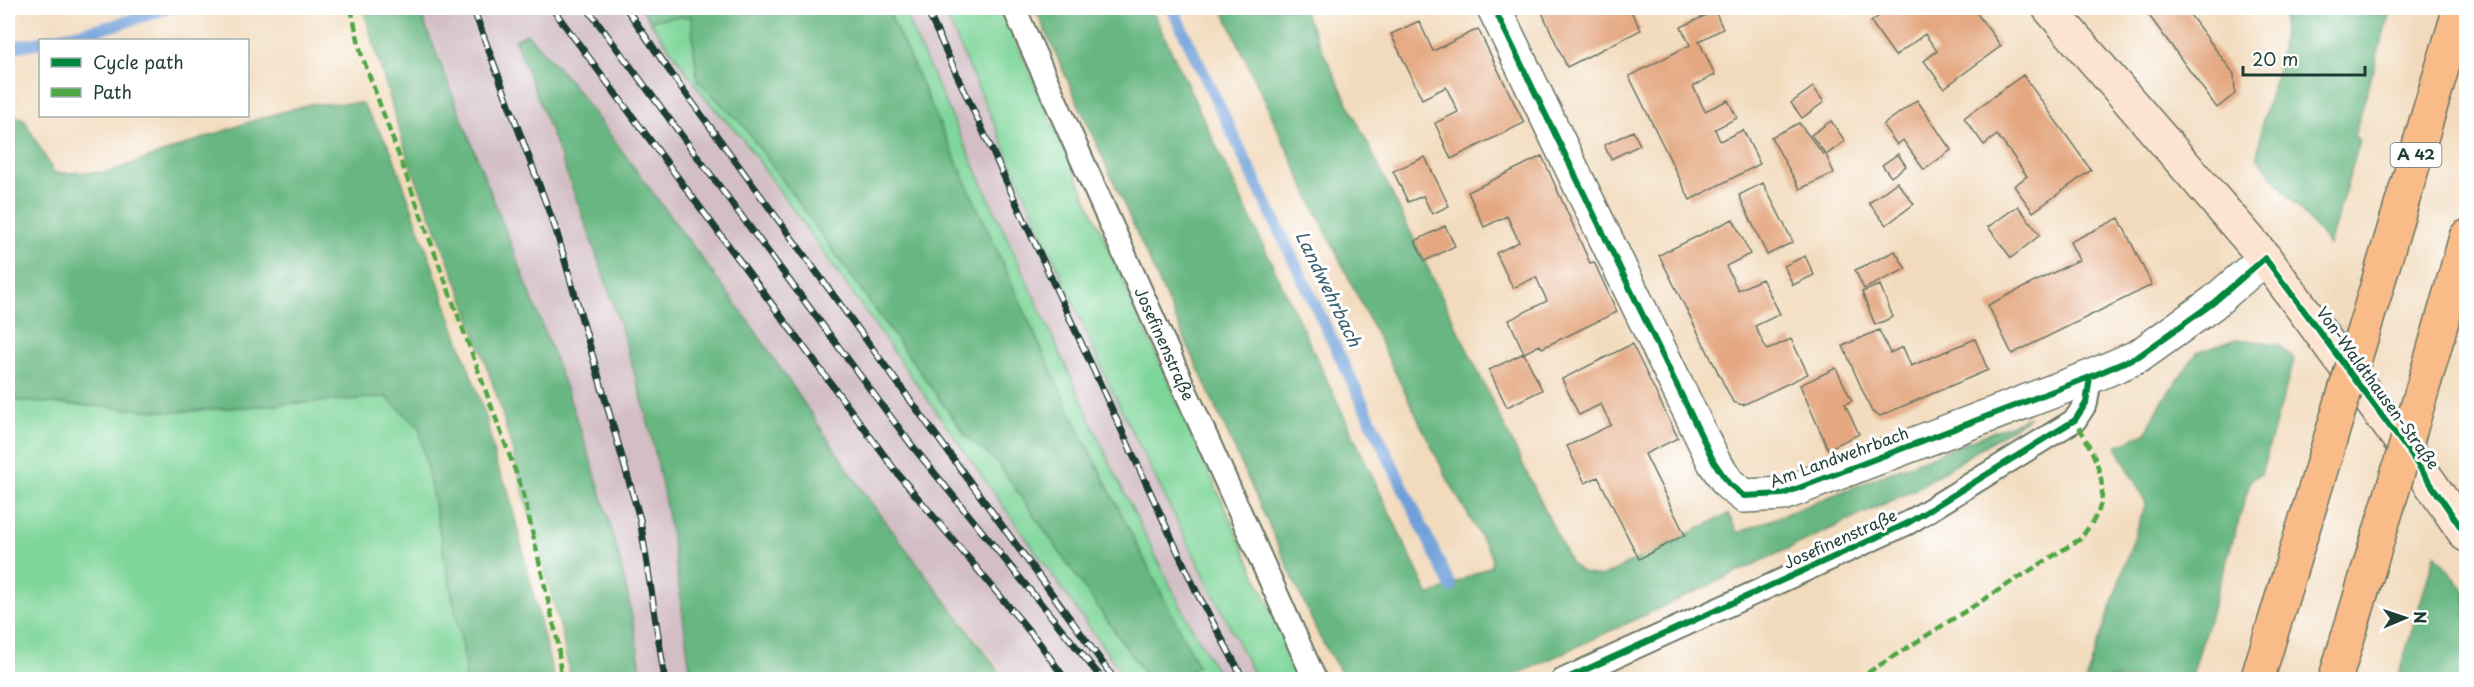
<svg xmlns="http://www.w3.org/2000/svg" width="2474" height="687" font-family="'Playpen Sans',sans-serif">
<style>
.industrial{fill:#d2bec4}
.green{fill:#7fd69a;stroke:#4f8a67;stroke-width:1.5}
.forest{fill:#67b782;stroke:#437a5b;stroke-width:1.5}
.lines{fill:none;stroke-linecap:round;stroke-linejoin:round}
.stream{stroke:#6fa0d9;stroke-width:12}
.building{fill:#e4a780}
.lane-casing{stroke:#697464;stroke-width:26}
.street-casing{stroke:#697464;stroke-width:36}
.secondary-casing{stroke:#697464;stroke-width:36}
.highway-casing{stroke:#697464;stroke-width:36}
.lane{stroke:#fff;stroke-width:22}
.street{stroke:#fff;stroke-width:33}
.secondary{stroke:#fde4d0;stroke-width:33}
.highway{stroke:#f9bc89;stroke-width:33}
.rail-casing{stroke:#1f3d34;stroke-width:7}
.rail{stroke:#fff;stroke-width:4.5;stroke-dasharray:14;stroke-linecap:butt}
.highway-bridge-casing{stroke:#697464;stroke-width:36;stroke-linecap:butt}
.highway-bridge{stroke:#f9bc89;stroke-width:33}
.quiet{stroke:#4fa644;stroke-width:4.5;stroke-dasharray:9 4.5;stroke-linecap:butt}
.cycleway-casing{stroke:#fff;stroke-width:10}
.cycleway{stroke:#00873e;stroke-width:6}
.labels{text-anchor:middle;stroke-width:6;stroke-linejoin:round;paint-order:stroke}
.shield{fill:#fff;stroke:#627771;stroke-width:1.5}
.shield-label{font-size:15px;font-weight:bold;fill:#1f3d34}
.street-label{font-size:16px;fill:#1f3d34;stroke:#fff}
.water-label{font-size:18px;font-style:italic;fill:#3b606e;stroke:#fff}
</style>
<rect width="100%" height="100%" fill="#fff"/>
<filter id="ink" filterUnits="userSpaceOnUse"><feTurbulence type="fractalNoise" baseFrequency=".0167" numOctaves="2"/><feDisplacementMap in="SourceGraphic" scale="12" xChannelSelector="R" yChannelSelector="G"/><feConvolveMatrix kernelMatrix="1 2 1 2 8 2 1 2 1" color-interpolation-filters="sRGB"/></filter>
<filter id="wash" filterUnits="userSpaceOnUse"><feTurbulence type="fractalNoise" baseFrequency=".008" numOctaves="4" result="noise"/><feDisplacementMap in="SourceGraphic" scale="24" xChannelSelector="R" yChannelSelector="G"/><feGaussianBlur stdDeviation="1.35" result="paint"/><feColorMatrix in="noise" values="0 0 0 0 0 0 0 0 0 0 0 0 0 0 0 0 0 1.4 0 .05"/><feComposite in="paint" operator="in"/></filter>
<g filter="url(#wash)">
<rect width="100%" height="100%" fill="#f2dbbd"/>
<path class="industrial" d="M416,8h225l66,92 35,38 384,541h-118l-137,-176 -122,-181 -180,-242 -42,-46 -12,6 92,244 36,121 30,134 18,140h-49l-5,-42 -29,-121 -47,-143 -137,-351z
M902,8h41l169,383 144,288h-35l-37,-66 -67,-135z"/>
<path class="green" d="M887,8h15l215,470 67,135 37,66h-43l20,-13 -128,-254z
M943,8h58l262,584 42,87h-49l-144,-288z
M691,16l6,64 46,45 223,311 31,26 151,217h-22l-384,-541 -35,-38 -58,-80z
M386,397l33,30 44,223 3,29h-458v-279l166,12z"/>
<path class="forest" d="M363,8h53l8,14c37,93 73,186 109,279 47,122 93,248 109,378h-72l-8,-45 -63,-232 -38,-110 -54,-136z
M641,8h246l183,404 128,254 -20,13h-30l-151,-217 -31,-26 -223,-311 -46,-45 -6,-64 -42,4z
M1035,8h116l278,588 62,-30 1,-9 -45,-79 -137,-279 -88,-191h80l269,556 11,8 19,5 127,-63 10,19 292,-116 -118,74 -405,188h-162l-25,-41z
M2285,8h106l-37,128 6,4 -31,105 -72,-88 6,-37 16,-54z
M527,34l42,46 180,242 122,181 134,176h-314c-11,-93 -24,-185 -48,-276 -34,-124 -81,-244 -128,-363z
M362,103l29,47 95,267 10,47 12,26 46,189h-88l-3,-29 -44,-223 -33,-30 -212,15 -166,-12v-287l16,6 30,54 55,-1 143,-51 58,-17z
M2237,339l41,5 16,15 -33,115 -10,5 -60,200h-105l60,-176 -30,-57 30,-13 17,-33 34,-47z
M2435,554l31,38v87h-66l-2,-2z"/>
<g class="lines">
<path class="stream" d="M1172,8l279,579
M47,40l69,-15 51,-17
M8,48l32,-6"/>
</g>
<g id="blocks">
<path class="building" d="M1540,8h89l12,22 -74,37z
M1890,8h83l28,38 -57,42 -20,-27 13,-10 -12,-17 -30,22 -24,-34z
M2149,8h36l49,66 1,20 -18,14 -72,-98z
M1715,11l8,18 -24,12 16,34 -22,11 12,25 23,-11 9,18 -22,11 5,12 23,-11 17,34 -70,36 -61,-124 61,-31 -9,-18z
M1419,21l14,30 45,-22 46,94 -73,36 -16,-36 23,-11 -12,-25 -24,12 -31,-65z
M2023,75l68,95 -58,42 -19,-26 13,-10 -14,-20 -16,-21 -13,10 -20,-27z
M1813,87l11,15 -22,16 -11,-15z
M1917,100l34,50 -27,20 -21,-30 -6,5 -14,-20z
M1831,121l14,20 -19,14 8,18 -34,16 -29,-52 28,-14 24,31 2,-1 -14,-18z
M1633,131l7,14 -29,14 -7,-14z
M1898,154l8,12 -15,11 -9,-12z
M1542,156l48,107 4,-1 23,50 -75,36 -2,-3 -16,8 -15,-33 38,-19 -11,-24 -23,11 -17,-35 23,-11 -12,-26 -23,11 -16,-35z
M1425,157l24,49 -17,8 -9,-18 -15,6 -15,-31z
M1897,182l17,22 -28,21 -17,-22z
M1763,183l30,59 -26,13 -28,-60z
M2018,206l22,29 -29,23 -23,-31z
M2119,218l33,67 -140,69 -24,-49 91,-45 -9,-18z
M1733,219l17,35 -24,12 12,24 24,-11 18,35 -25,12 12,24 24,-11 17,35 -65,31 -10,-3 -74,-147z
M1445,226l10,20 -30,15 -10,-20z
M1895,251l11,18 -42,20 -9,-19z
M1805,256l9,19 -21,10 -9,-19z
M1880,285l13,32 -18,8 -13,-33z
M1879,330l11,23 13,-6 8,19 64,-27 13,31 -108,46 -8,-4 -29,-66z
M1632,344l46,94 -33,16 40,81 -46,24 -41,-82 -13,6 -18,-37 44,-21 -10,-21 -22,11 -17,-36z
M1524,353l18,37 -35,17 -18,-37z
M1836,368l16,33 -7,3 14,30 -31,15 -28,-64z"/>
</g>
</g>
<g filter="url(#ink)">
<use href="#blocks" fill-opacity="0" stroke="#697464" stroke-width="1.5"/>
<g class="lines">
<g class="lane-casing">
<g id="lane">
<path id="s1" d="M1014,8l301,672"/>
<path d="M1563,680l345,-157 167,-103 11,-17 4,-26"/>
</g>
</g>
<g class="street-casing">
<path id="street" d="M1494,8l220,454 15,22 15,12 39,-2 307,-117 49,-21 74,-53 52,-45"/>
</g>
<g class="secondary-casing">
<path id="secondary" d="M2049,8l216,250 146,197 55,80"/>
</g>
<g class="highway-casing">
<path id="highway" d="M2372,303l88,-295
M2426,377l40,-140
M2257,680l80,-263
M2335,680l57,-188"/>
</g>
<use href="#lane" class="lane"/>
<use href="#street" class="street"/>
<use href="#secondary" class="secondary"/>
<use href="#highway" class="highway"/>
<g class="rail-casing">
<path id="rail" d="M473,8l83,222 84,289 25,161
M552,8l346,466 142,170 26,36
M587,8l323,435 193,237
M626,8l47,68 442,604
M926,8l271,585 47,87"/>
</g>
<use href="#rail" class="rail"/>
<g class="highway-bridge-casing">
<path id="highway-bridge" d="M2337,417l35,-114
M2392,492l34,-115"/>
</g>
<use href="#highway-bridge" class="highway-bridge"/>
<path class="quiet" d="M351,8l10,45 162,439 35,151 3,37
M1856,680l224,-141c6,-8 14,-18 18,-27 13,-32 -8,-65 -23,-92"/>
<g class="cycleway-casing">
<path id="cycleway" d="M1494,8l220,454 15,22 15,12 39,-2 307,-117 49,-21 74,-53 52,-45 146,197 55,80
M1563,680l345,-157 167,-103 11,-17 4,-26"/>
</g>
<use href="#cycleway" class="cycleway"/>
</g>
</g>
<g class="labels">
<rect class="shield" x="2390.5" y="143" width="51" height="24" rx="4.5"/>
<g class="shield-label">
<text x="2416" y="160">A 42</text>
</g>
<g class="street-label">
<text dy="6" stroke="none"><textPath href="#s1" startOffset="368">Josefinenstraße</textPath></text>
<text transform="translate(2378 388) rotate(54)" y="6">Von-Waldthausen-Straße</text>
<text transform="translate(1839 457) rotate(-20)" y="6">Am Landwehrbach</text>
<text transform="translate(1840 539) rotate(-24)" y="6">Josefinenstraße</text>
</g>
<g class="water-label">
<text transform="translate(1328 289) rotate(64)" y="6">Landwehrbach</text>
</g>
</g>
<rect width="2474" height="687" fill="none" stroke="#fff" stroke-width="30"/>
<rect x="39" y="39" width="210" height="78" fill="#ffffff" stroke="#a5b1ae" stroke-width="1.5"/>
<rect x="51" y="58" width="30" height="9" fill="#00873e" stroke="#a5b1ae" stroke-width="1.5"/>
<text x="93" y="69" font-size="18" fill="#1f3d34">Cycle path</text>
<rect x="51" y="88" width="30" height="9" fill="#4fa644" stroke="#a5b1ae" stroke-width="1.5"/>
<text x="93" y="99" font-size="18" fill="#1f3d34">Path</text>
<g transform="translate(2405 618) rotate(88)" stroke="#ffffff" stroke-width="4.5" paint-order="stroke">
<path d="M0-4.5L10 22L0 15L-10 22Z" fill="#1f3d34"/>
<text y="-9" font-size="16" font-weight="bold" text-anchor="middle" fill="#1f3d34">N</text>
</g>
<path d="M2243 66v9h122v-9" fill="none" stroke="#1f3d34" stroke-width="3"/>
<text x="2252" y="66" font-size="18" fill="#1f3d34" stroke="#ffffff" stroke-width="4.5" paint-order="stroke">20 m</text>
</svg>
